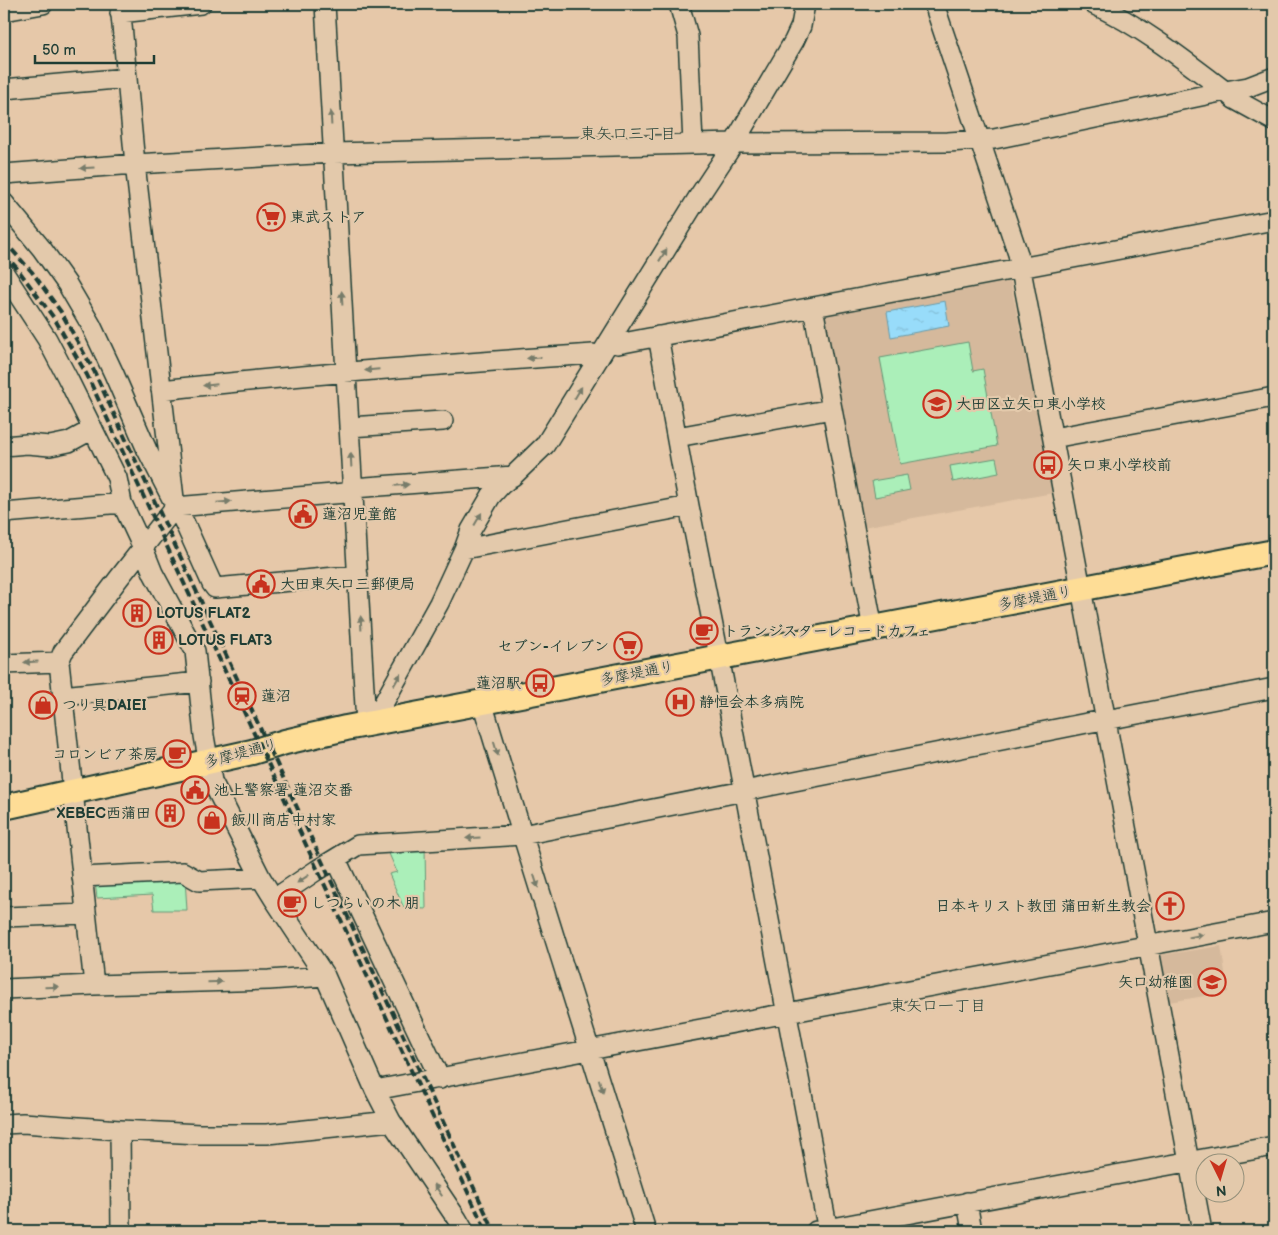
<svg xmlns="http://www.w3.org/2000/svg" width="1278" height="1235" font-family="'Balsamiq Sans','Klee One',sans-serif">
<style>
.built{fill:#d5b99c}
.green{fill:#abefb9;stroke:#659676}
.water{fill:url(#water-ripples);stroke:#689cab}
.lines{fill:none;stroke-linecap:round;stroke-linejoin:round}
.minor-casing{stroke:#1f3d34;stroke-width:22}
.major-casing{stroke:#1f3d34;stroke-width:28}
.minor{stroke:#e3c9ab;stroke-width:19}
.major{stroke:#fedd96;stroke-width:24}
.rail{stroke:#1f3d34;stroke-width:4;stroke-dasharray:8 4;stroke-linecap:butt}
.oneway{fill:#777c6a}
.labels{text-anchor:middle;stroke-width:4.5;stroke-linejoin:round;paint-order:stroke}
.poi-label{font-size:15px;font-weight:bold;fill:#1f3d34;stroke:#e3c9ab;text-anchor:start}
.street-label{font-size:15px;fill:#1f3d34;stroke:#e3c9ab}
.neighbourhood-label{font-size:16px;fill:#1f3d34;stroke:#e3c9ab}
</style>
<defs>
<pattern id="water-ripples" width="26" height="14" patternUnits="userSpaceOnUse" patternTransform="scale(1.25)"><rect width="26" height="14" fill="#98dcfa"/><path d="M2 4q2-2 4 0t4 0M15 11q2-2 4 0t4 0" fill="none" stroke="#83bed7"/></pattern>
</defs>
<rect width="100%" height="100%" fill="#e6c8a9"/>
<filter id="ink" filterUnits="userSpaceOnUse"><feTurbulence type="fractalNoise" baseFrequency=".02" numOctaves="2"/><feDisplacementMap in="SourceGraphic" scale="10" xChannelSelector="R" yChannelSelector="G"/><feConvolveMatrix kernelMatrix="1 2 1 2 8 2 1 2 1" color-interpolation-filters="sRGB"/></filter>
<g filter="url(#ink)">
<path class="built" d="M1010,279l43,214 -190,34 -40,-212z
M1221,946l7,46 -59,10 -8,-47z"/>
<path class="green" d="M968,342l5,29 10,-2 14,77 -97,18 -20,-106z
M996,458l3,15 -46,9 -3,-16z
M907,475l3,15 -35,7 -3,-16z
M425,846l1,63 -22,-1 -15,-34 8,-2 -10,-23z
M185,879l2,31h-33l-2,-15 -55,3 -2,-17z"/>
<path class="water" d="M945,301l4,25 -58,11 -4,-25z"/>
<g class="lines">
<g class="minor-casing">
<path id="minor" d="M325,4l41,720
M679,4l9,32 5,108
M934,4l84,250 184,977
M1093,4c48,22 90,55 132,87l9,8 40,22
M4,11l39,-7
M120,13l81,-9
M4,89l123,-11
M4,174l131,-10 198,-11 401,-10 214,-1 46,-3 231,-48 23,-4 26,-10
M4,203l38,46 25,35 24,41 23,49 33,76 38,74 27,60 3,4 143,-13
M4,273l43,66 21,40 49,99 5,25 21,45 10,25 42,78 9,85 8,45 49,97 13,21 51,77 50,114
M813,307l60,322
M658,336l31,170 28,140 111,585
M610,341l8,3 26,-5 630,-119
M161,390c144,-16 288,-26 432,-36l6,4
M349,427l94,-6
M677,437l155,-28
M1053,438l221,-41
M4,446l23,-2 23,2 19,-4 24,-13
M175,507l170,-14 8,-5 160,-12
M4,513l118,-10
M464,549l225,-43
M4,664l55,-2
M62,696l137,-14
M482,702c53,177 110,353 164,529
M373,722l66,-119 25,-54 7,-19 20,-34 10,-11 12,-9 32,-31 154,-249 35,-53 60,-102 7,-15 4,-22
M336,859l104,220
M82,877l101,-5 16,9 62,-3
M274,899l43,-29 41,-25 164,-10 565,-112 35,-6 152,-29
M4,917l82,-3
M94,985l-35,-323 4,-10 56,-74 56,-71 -40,-343 -15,-160
M4,989l90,-4 175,-5 56,-4
M4,1124l19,-1 97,7 80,4h67l124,-13
M120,1130l1,101
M967,1202l5,29
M464,1231l-7,-12 -66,-98 -16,-31 899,-168
M816,1231l277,-52 181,-33"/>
</g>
<g class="major-casing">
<path id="major" d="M4,807l248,-55 33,-10 61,-14 928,-176"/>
</g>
<use href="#minor" class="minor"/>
<use href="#major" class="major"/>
<path class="rail" d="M4,241l28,31 29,40 33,59 400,860
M4,254l12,13 38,51 33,57 399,856"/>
</g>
<defs><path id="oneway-solid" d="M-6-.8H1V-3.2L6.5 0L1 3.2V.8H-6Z" transform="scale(1.25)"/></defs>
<g class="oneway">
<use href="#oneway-solid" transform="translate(331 118) rotate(-93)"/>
<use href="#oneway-solid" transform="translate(87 168) rotate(176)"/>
<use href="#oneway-solid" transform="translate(663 255) rotate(-58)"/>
<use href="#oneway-solid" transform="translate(342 298) rotate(-93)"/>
<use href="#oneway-solid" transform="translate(534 358) rotate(176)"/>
<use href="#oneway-solid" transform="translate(372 370) rotate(175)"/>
<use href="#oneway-solid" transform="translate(210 385) rotate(174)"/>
<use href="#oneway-solid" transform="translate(578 393) rotate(-59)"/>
<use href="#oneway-solid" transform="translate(351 460) rotate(-93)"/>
<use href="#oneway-solid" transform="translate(402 485) rotate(-5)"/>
<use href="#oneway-solid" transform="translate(224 502) rotate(-5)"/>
<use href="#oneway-solid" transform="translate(478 519) rotate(-60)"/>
<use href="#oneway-solid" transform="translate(361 623) rotate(-93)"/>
<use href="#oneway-solid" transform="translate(31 662) rotate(177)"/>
<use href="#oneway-solid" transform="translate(397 680) rotate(-60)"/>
<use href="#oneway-solid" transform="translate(496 749) rotate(73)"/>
<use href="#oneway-solid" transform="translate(473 838) rotate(176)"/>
<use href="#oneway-solid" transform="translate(303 879) rotate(146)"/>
<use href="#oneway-solid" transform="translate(536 881) rotate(72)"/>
<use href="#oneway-solid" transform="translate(1196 936) rotate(-11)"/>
<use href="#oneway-solid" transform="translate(215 982) rotate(-2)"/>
<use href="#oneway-solid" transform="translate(52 987) rotate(-2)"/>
<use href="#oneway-solid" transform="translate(601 1086) rotate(73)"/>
<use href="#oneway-solid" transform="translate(438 1190) rotate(-124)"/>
</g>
</g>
<defs>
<g id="supermarket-ring" transform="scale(1.4375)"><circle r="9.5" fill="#e3c9ab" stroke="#c8321e" stroke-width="1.5"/><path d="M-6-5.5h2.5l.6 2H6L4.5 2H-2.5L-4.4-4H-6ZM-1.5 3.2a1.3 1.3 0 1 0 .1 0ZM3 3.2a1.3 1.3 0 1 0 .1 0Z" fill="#c8321e"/></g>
<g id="school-ring" transform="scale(1.4375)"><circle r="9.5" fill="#e3c9ab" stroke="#c8321e" stroke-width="1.5"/><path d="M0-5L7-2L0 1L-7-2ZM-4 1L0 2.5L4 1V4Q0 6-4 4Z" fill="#c8321e"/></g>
<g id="bus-ring" transform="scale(1.4375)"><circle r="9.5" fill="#e3c9ab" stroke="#c8321e" stroke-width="1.5"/><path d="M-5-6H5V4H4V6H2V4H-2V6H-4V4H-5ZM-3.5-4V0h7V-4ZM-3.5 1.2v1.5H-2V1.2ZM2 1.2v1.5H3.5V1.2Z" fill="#c8321e"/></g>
<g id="civic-ring" transform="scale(1.4375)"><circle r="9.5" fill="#e3c9ab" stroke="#c8321e" stroke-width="1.5"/><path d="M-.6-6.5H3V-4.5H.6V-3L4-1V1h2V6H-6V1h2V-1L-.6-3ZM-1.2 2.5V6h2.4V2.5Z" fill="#c8321e"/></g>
<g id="building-ring" transform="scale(1.4375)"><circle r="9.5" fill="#e3c9ab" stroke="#c8321e" stroke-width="1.5"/><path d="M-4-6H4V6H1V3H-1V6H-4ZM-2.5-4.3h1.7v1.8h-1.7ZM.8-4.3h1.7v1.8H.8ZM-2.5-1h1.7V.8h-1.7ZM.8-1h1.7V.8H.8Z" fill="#c8321e"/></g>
<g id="cafe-ring" transform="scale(1.4375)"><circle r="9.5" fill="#e3c9ab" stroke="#c8321e" stroke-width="1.5"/><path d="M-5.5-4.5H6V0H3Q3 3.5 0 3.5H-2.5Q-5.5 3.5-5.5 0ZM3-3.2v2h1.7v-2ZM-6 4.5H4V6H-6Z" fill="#c8321e"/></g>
<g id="station-ring" transform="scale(1.4375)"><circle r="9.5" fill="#e3c9ab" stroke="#c8321e" stroke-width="1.5"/><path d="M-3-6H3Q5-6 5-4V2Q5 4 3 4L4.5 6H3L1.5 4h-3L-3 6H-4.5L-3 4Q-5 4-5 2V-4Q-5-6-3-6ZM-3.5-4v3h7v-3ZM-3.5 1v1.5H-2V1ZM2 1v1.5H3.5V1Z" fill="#c8321e"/></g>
<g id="hospital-ring" transform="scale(1.4375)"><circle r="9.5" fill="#e3c9ab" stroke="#c8321e" stroke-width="1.5"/><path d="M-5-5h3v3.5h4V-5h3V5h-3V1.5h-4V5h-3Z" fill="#c8321e"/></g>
<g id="shop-ring" transform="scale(1.4375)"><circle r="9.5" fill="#e3c9ab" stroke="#c8321e" stroke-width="1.5"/><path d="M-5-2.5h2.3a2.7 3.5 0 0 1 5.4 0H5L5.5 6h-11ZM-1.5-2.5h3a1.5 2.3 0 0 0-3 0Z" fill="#c8321e"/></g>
<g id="church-ring" transform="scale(1.4375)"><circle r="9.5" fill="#e3c9ab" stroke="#c8321e" stroke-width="1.5"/><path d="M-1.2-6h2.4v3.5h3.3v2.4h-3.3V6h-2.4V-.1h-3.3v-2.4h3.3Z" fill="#c8321e"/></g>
</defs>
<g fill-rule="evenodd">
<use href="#supermarket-ring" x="271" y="217"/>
<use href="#school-ring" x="937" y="404"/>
<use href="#bus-ring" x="1048" y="465"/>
<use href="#civic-ring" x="303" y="514"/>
<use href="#civic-ring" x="261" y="584"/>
<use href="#building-ring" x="137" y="613"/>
<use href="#cafe-ring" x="704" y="631"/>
<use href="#building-ring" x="159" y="640"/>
<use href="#supermarket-ring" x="628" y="646"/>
<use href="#bus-ring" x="540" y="683"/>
<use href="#station-ring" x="242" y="696"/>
<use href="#hospital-ring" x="680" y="702"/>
<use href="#shop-ring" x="43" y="705"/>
<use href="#cafe-ring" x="177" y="754"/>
<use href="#civic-ring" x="195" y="790"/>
<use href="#building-ring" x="170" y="813"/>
<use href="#shop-ring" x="212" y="820"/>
<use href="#cafe-ring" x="292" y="903"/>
<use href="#church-ring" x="1170" y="906"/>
<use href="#school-ring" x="1212" y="982"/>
</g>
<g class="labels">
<g class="poi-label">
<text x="290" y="222">東武ストア</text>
<text x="956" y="409">大田区立矢口東小学校</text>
<text x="1067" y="470">矢口東小学校前</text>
<text x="322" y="519">蓮沼児童館</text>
<text x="280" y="589">大田東矢口三郵便局</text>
<text x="156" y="618">LOTUS FLAT2</text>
<text x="723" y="636">トランジスターレコードカフェ</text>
<text x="178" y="645">LOTUS FLAT3</text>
<text x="609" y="651" text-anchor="end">セブン-イレブン</text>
<text x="521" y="688" text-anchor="end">蓮沼駅</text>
<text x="261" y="701">蓮沼</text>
<text x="699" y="707">静恒会本多病院</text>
<text x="62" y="710">つり具DAIEI</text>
<text x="158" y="759" text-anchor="end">コロンビア茶房</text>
<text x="214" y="795">池上警察署 蓮沼交番</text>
<text x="151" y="818" text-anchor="end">XEBEC西蒲田</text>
<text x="231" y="825">飯川商店中村家</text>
<text x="311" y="908">しつらいの木 朋</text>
<text x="1151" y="911" text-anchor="end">日本キリスト教団 蒲田新生教会</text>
<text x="1193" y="987" text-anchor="end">矢口幼稚園</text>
</g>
<g class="street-label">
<text transform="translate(1035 598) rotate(-11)" y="5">多摩堤通り</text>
<text transform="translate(637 673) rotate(-11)" y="5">多摩堤通り</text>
<text transform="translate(241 753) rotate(-15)" y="5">多摩堤通り</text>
</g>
<g class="neighbourhood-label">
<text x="628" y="139">東矢口三丁目</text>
<text x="938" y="1011">東矢口一丁目</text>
</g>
</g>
<rect width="1278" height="1235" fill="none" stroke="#e3c9ab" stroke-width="20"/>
<rect x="10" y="10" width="1258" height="1215" fill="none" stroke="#1f3d34" stroke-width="2" filter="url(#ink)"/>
<g transform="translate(1220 1178) rotate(175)"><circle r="24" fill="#e3c9ab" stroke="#95917b"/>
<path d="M0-4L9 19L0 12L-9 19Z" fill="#c8321e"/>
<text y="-8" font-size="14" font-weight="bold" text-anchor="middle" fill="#1f3d34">N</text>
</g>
<path d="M35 55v8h119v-8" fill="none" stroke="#1f3d34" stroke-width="2.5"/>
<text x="42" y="55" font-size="15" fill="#1f3d34" stroke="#e3c9ab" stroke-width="4" paint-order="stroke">50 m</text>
</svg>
